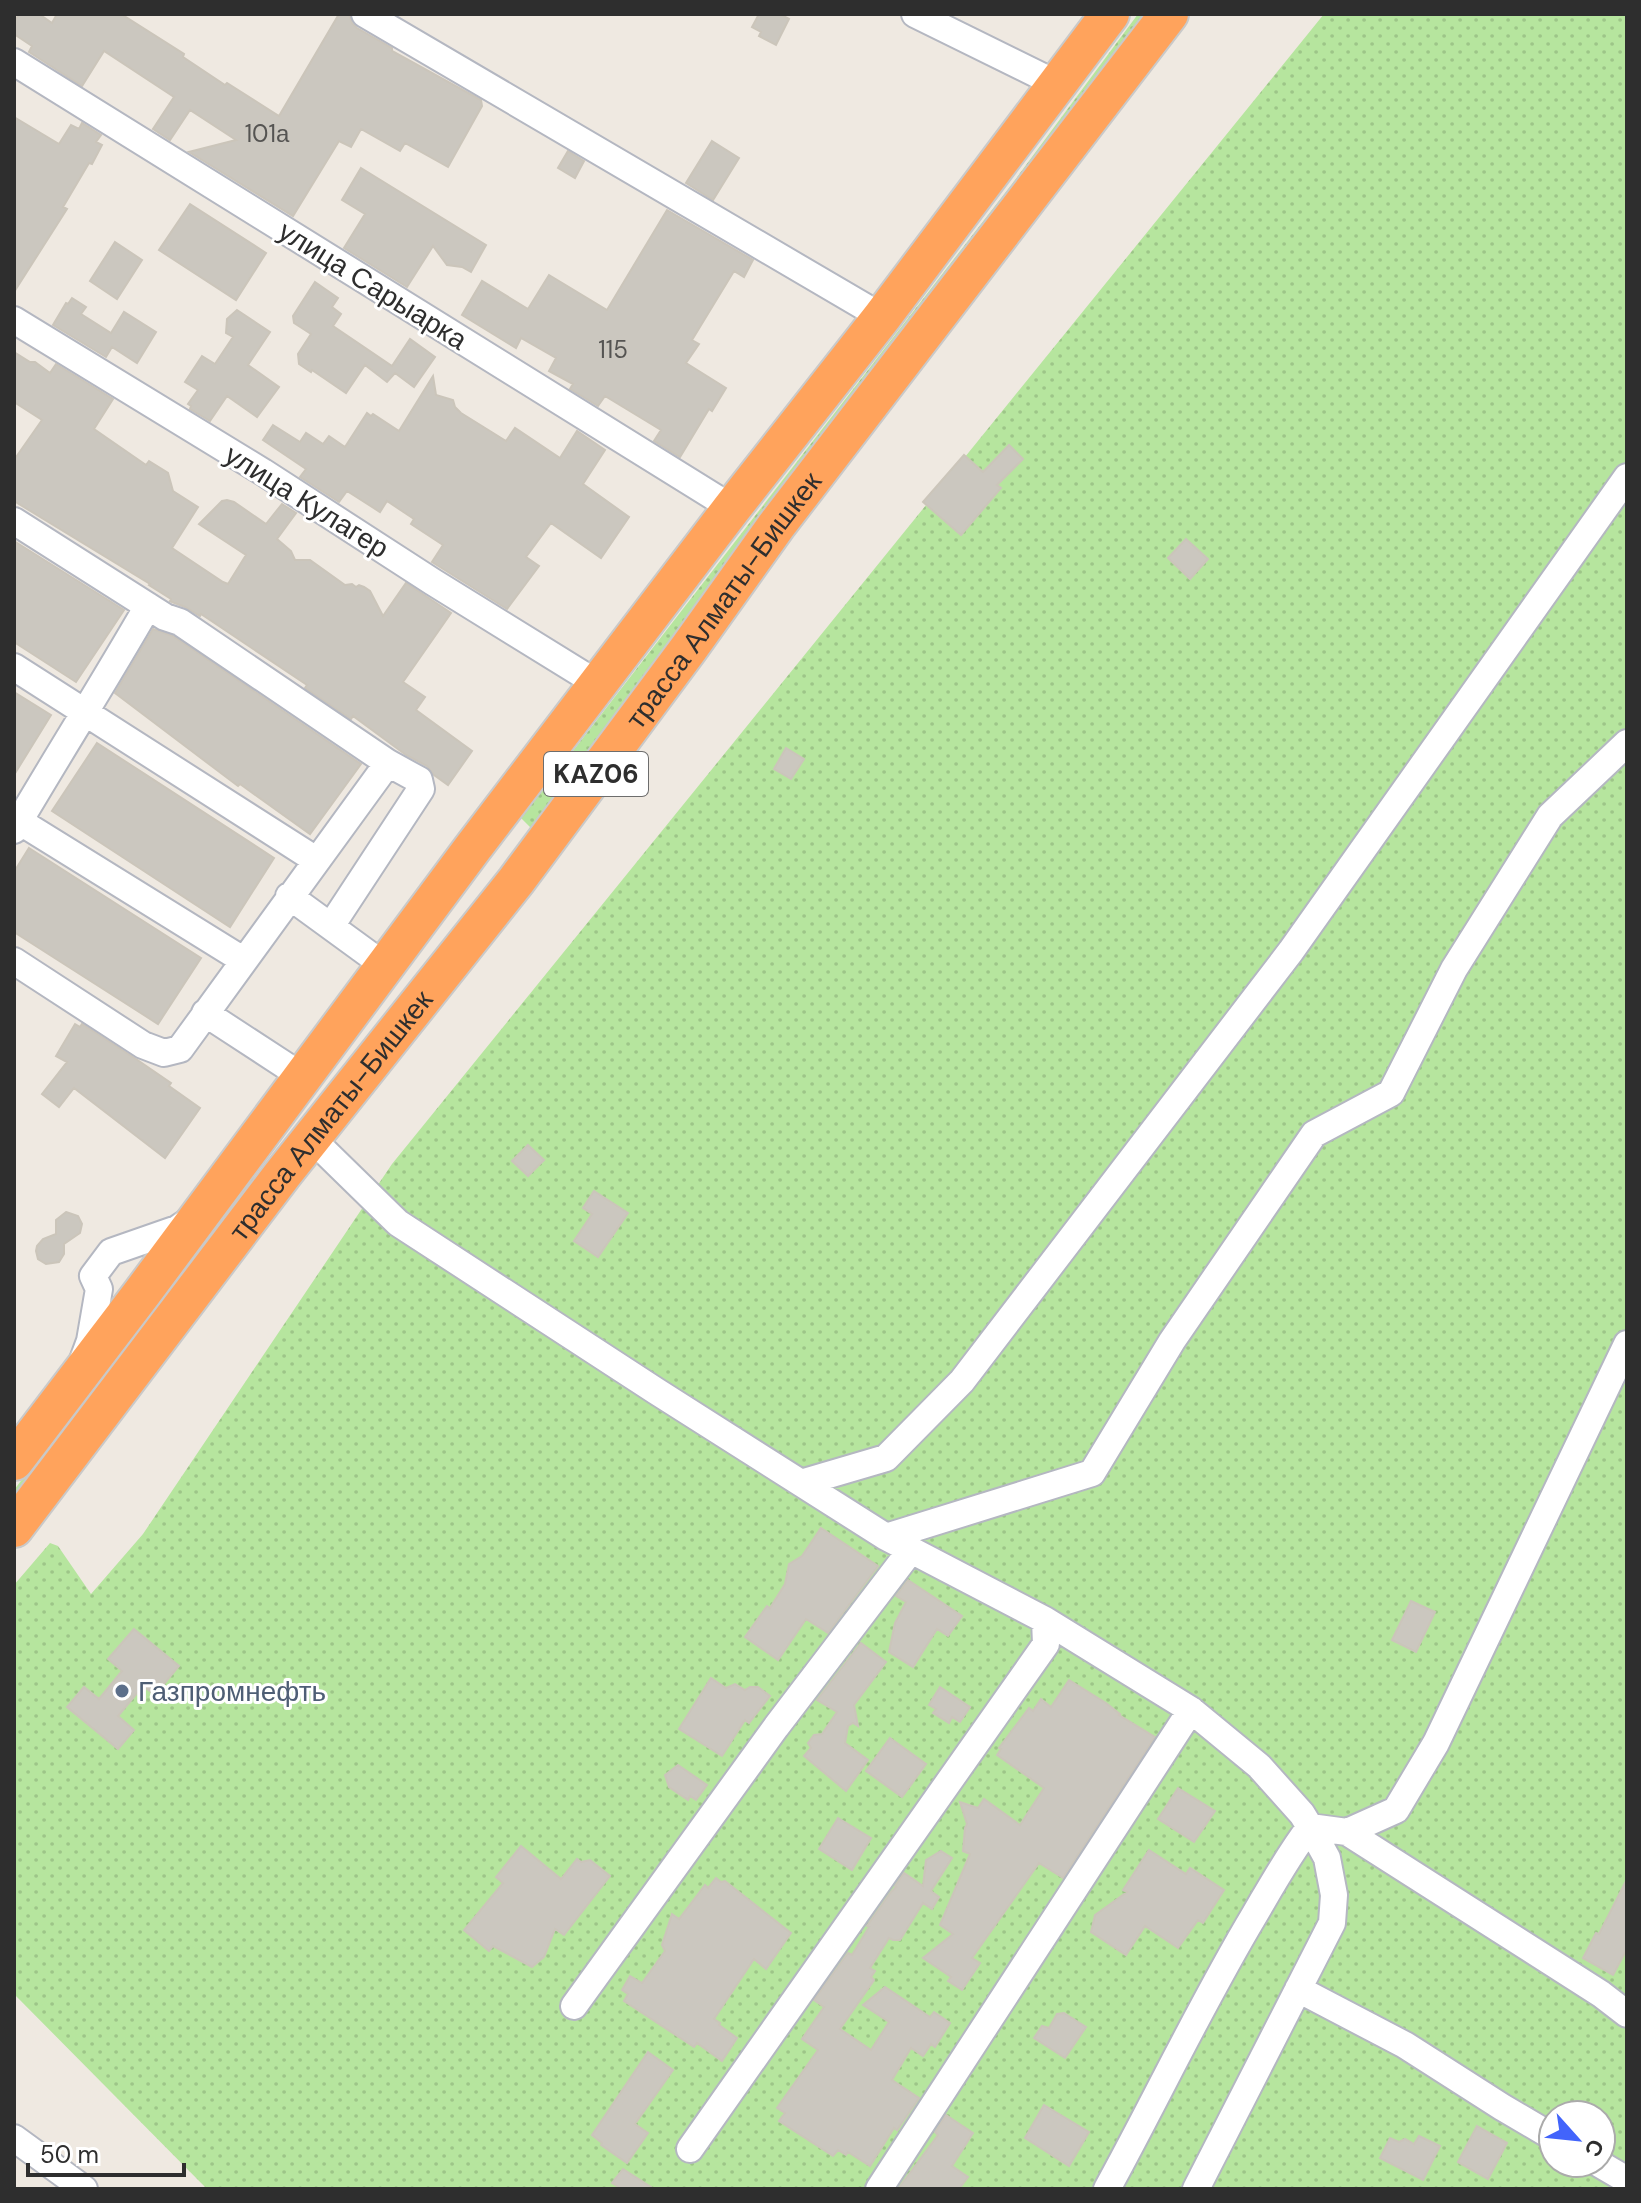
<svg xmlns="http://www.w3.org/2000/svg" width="1641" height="2203" font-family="'DM Sans',sans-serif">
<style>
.grass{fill:url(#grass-dots);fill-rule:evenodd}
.building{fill:#cbc7bf;stroke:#cbc5ba;stroke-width:2}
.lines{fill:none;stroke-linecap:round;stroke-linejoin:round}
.minor-casing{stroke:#b4b7c1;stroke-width:30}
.highway-casing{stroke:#c9c9c9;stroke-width:42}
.minor{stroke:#fff;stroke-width:26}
.highway{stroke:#ffa35c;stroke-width:38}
.service-dot{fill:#5c6f8a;stroke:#fff;stroke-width:3}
.labels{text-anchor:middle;stroke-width:6;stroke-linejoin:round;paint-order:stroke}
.number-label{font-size:24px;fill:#555452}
.shield{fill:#fff;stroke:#6d6d6d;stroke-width:2}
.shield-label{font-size:26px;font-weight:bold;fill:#2e2e2e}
.street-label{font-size:28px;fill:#2e2e2e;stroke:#fff}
.service-label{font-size:28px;fill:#4e5e75;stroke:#fff;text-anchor:start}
</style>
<defs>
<pattern id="grass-dots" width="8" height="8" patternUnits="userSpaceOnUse" patternTransform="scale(2)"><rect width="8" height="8" fill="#b6e59e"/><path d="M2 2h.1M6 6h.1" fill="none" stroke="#9dc588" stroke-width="1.8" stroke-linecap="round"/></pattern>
</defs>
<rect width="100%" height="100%" fill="#efe9e1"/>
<path class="grass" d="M1138,14h19l-625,815 -11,-11 491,-634z
M1324,14h303v2175h-1420l-193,-195v-409l36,-42 8,3 33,48 52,-60 249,-370zM1553,2115h48v48h-48z
M254,1173l1,15 -241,321v-19z"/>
<path class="building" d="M19,14h20l13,9 5,-9h64l63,40 -1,3 42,28 2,-2 52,33 60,-102h10l3,9 5,5 35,20v3l89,49 1,6 -34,61 -43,-24 -5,8 -39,-22 -10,18 -12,-6 -46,75 -104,-64 47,-12 -46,-30 -20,30 -17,-11 21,-32 -70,-46 -22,35 -53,-34 3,-6 -18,-12v-12z
M759,14h21l9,5 -13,26 -17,-9 2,-4 -9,-5z
M14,117l45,27 12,-19 8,4 3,-6 19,12 -5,7 6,3 -10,19 -3,-1 -26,44 4,2 -53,83z
M712,141l27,17 -26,42 -27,-17z
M568,151l16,10 -9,17 -17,-10z
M361,168l125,77 -15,27 -9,-5 -15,-2 -14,-19 -26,41 -63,-39 21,-34 -23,-14z
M190,204l76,49 -30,47 -77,-50z
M667,210l86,50 -9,17 -10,-6 -42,69 7,4 -13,19 40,25 -14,23 -3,-2 -29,48 -26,-16 7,-11 -56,-34 -7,10 -28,-17 3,-5 -24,-13 7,-13 -35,-20 -5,10 -54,-33 20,-34 46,28 21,-34 58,35z
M115,242l27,18 -25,39 -27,-18z
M315,282l23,16 -6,9 9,7 -8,12 59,40 18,-27 25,18 -21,30 -19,-14 -8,9 -22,-17 -19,28 -34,-23 -1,2 -12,-8 -1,-10 13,-20 -17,-11 -1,-7z
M72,298l14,9 -5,7 30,19 13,-21 32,20 -19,31 -25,-16 -6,10 -53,-32 13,-22 2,1z
M237,310l33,22 -22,33 31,22 -22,30 -30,-21 -17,25 -20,-12 1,-3 -3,-2 10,-14 -13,-8 17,-26 13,8 18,-27 -7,-4 1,-14z
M14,352l16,10h5l15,11 6,-9 57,35 -19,30 52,36 3,-4 19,12 5,18 25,16 -26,41 51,34 5,2 18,-29 -47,-31 23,-23 5,-1 7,2 32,22 16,-20 14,9 -19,26 14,12 4,9h15l35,25 7,-1 4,3 3,-2 5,2 6,4 13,25 23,-33 45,30 -48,69 22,15 -9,13 56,41 -24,34 -14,-10 -7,-9 -21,-11 -53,-39 -2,3 -46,-31 2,-3 -106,-71 -1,2 -15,-9 -13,-5 -2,-1 1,-2 -22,-14 1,-1 -136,-83v-41l28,-40 -28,-18z
M433,376l3,19 17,5 2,7 6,6 45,28 9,-13 45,30 17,-27 28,19 -22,34 46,33 -28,41 -50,-35 -25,34 13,9 -32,43 -75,-47 11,-17 -32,-21 3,-5 -27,-18 -7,11 -33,-21 -8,11 -39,-25 6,-8 -43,-29 10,-15 27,17 6,-9 17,11 6,-8 16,11 22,-34 4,3 2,-2 26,17z
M1009,445l14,14 -26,26 4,3 -40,47 -38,-33 41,-47 19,17z
M1186,539l22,20 -18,20 -22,-21z
M14,541l110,69 -48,72 -62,-40z
M153,629l20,7 188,128 -51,70 -70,-50 -2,2 -123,-93z
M14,692l37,23 -37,60z
M97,743l177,115 -44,69 -178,-116z
M786,748l18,11 -13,20 -17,-10z
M29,848l172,110 -43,66 -144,-92v-60z
M75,1024l5,3 2,-3 54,35 35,24 -2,3 31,22 -35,50 -91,-70 -15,19 -17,-13 25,-32 -11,-6z
M528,1145l16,15 -16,16 -16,-15z
M594,1191l34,22 -30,44 -24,-16 18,-27 -9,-6z
M66,1212l12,4 4,8 -2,9 -16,11v10l-5,8 -13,2 -8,-5 -2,-8 1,-5 6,-7 13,-5v-14z
M821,1528l57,38 -50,67 -22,-14 -28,41 -33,-23 22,-31 3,2 15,-24 4,-20 13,-8z
M908,1580l54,36 -14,20 -11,-7 -24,38 -24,-15 6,-29 11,-21 -10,-6z
M1411,1601l24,11 -19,40 -24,-12z
M134,1629l45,37 -24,29 -12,-9 -25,30 16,14 -16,19 -51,-42 17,-20 15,12 23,-28 -14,-12z
M861,1643l25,19 -32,43 4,21 -5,-3 -5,3 -3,17 23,17 -22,31 -42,-35 7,-8 -3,-5 6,-8 8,-1 15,-22 -20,-12z
M711,1678l15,10 9,-4 10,6 5,-3h8l12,9 -21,27 -4,-3 -23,36 -43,-27z
M1069,1680l37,23 14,11 -1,1 36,22 -92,141 -24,-15 -67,95 8,5 -18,27 -14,-9 3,-4 -28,-19 30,-24 -13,-9 30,-71 -7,-3 2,-23 2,-4 -7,-22 18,6 6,-9 36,26 24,-37 -47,-33 4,-6 -2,-1 30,-40 4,3 8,-12 10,8z
M940,1687l30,20 -10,15 -8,-5 -3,6 -16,-10 3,-4 -7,-4z
M890,1738l36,26 -24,33 -36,-26z
M678,1765l29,20 -11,15 -6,-4 -2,4 -19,-13 -4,-12z
M1178,1788l37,23 -21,31 -36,-23z
M838,1818l33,20 -19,32 -33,-21z
M521,1846l40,33 16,-20 4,3 9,-2 20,16 -46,59 -9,-6 -11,28 -12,10 -39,-21 -4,5 -25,-21 39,-47 -7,-6z
M1149,1850l37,24 4,-6 34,22 -21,33 -5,-3 -20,28 -33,-22 -19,29 -35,-23 4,-17 32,-23 -4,-2z
M941,1851l11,7 -21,33 8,6 -7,12 -9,-6 -23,37h-7l-4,-2 -19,30 5,3 -4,6 3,3 -34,49 31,21 18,-28 -26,-17 22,-18 45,30 4,-5 16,11 -15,24 -4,-3 -8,12 -12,-8 -19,32 27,18 -22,32 -3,-2 -24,38 -22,-14 -2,3 -8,-5 -5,6 -54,-35 6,-8 -8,-5 41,-58 -16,-11 22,-32 -10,-7 34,-47 4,2 17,-28 -2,-1 24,-34 5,-5 -1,-1 9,-13 19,13 3,-26z
M716,1878l5,4 4,-1 66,52 -25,36 -12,-10 -40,60 6,4 -1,2 18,13 -15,23 -25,-18 -3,4 -70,-46 4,-7 -6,-4 8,-14 12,7 23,-32 -3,-6 10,-31 7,5 26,-34 3,3z
M1627,1879v70l-14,26 -30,-17 13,-25 3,1z
M1064,2013l22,14 -21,31 -31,-20 8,-12 7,2 8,-14z
M648,2052l25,18 -38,54 13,9 -21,30 -26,-18 1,-2 -10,-8z
M1044,2105l45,27 -20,34 -44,-28z
M946,2115l27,18 -21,33 16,11 -9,12h-61l40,-54 -3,-3z
M1477,2126l30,17 -19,36 -30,-17z
M1419,2136l21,10 -17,34 -43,-22 10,-20 9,4 6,-3 9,5z
M623,2169l31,20h-32l-10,-6z"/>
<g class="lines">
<g class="minor-casing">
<path id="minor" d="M365,14l517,303
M915,14l142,70
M14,62l718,446
M14,320l249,152 170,110 165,102
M14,521l151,96 15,5 208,141 31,17 2,9 -90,137
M14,667l302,193
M14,818l229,142
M14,830c44,-75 91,-149 134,-224
M289,896l96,70
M14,961l129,84 21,8 16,-4 208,-286
M205,1013l98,64
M311,1138l87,85 258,168 230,146 159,83 146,90 68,56 43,48 8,13 17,31 7,37 -2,28 -136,266
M83,1360l7,-19 9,-52 -6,-13 18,-24 66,-23 15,-10
M801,1483l85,-25 76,-77 329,-430 336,-474
M886,1537l206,-64 80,-132 142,-207 77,-41 63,-124 96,-153 77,-73
M1347,1832l254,162 26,20
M1298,1989l107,56 97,62 51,30
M574,2006l202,-279 135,-177
M14,2138l70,51
M690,2149l356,-505 -1,-24
M1598,2163l29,17
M879,2189l312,-479
M1107,2189c50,-91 94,-185 148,-275 17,-29 34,-60 55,-87l37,5 49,-22 40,-67 191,-399"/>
</g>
<g class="highway-casing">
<g id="highway">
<path d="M14,1461l128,-168 330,-444 260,-341 150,-191 228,-303"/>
<path id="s1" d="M14,1528l268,-353 234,-294 173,-233 87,-122 393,-512"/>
</g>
</g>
<use href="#minor" class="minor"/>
<use href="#highway" class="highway"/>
</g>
<circle class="service-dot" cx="122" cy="1691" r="8"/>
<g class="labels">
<g class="number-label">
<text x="267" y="142">101а</text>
<text x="613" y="358">115</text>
</g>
<rect class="shield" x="544" y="752" width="104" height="44" rx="6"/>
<g class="shield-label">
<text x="596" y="783">KАZ06</text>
</g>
<g class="street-label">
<text transform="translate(373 285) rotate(32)" y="10">улица Сарыарка</text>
<text transform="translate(307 501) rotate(32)" y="10">улица Кулагер</text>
<text dy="10" stroke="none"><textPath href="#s1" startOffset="1168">трасса Алматы-Бишкек</textPath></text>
<text dy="10" stroke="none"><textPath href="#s1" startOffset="520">трасса Алматы-Бишкек</textPath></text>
</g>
<g class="service-label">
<text x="138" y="1701">Газпромнефть</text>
</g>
</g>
<rect width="1641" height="2203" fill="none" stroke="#2e2e2e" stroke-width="32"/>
<g transform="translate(1577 2139) rotate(117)"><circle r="38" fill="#ffffff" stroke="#ababab" stroke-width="2"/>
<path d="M0-6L14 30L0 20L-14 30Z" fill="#4264fb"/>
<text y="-12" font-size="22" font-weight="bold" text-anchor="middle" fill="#2e2e2e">С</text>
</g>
<path d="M28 2163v12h156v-12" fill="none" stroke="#2e2e2e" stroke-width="4"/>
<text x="40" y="2163" font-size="24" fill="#2e2e2e" stroke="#ffffff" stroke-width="6" paint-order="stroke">50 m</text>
</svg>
